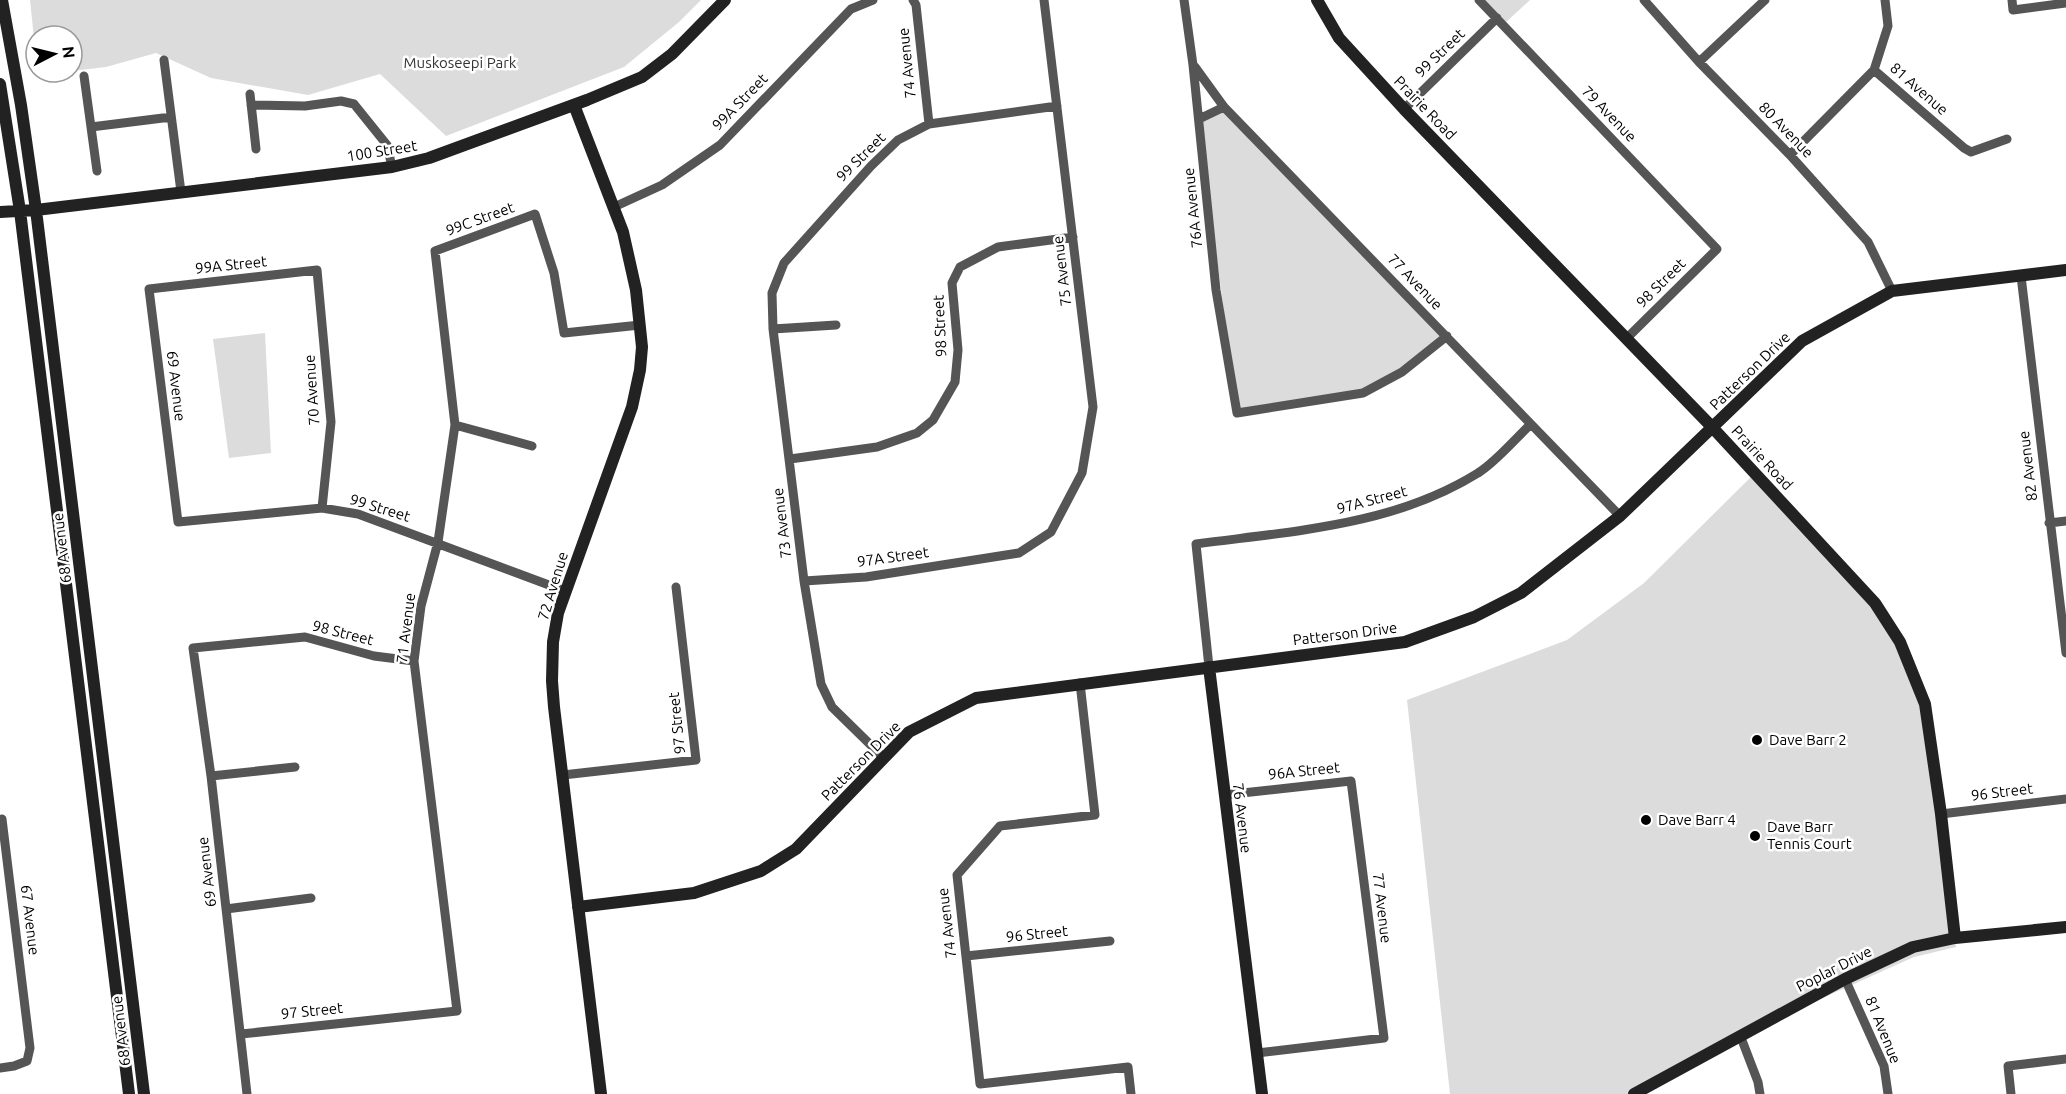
<svg xmlns="http://www.w3.org/2000/svg" width="2066" height="1094" font-family="Ubuntu,sans-serif">
<style>
.green{fill:#dcdcdc}
.lines{fill:none;stroke-linecap:round;stroke-linejoin:round}
.street{stroke:#555;stroke-width:9}
.secondary{stroke:#222;stroke-width:12}
.poi-dot{fill:#000;stroke:#fff;stroke-width:2}
.labels{text-anchor:middle;stroke-width:5;stroke-linejoin:round;paint-order:stroke}
.street-label{font-size:15px;fill:#000;stroke:#fff}
.park-label{font-size:15px;fill:#333;stroke:#fff}
.poi-label{font-size:15px;fill:#000;stroke:#fff;text-anchor:start}
</style>
<rect width="100%" height="100%" fill="#fff"/>
<path class="green" d="M30,0h671l-22,22 -55,45 -178,69 -66,-62 -72,21 -97,-17 -55,-25 -50,14 -34,4v-35h-36v22z
M1485,0h45l-24,22z
M1224,107l223,229 -45,36 -39,21 -126,20 -38,-294z
M265,333l6,120 -42,5 -16,-119z
M1755,473l122,132 27,50 31,83 10,80 11,129 -42,10 -174,78 -106,59h-184l-43,-394 160,-60 77,-57z"/>
<g class="lines">
<path class="street" d="M913,0l3,5 13,119
M1184,0l9,65 23,225 21,123 126,-20 39,-21 45,-36
M1479,0l238,249 -90,89
M1644,0l55,62 91,93 78,87 24,49
M2012,0l1,10 53,-7
M164,60l17,132
M1699,62l66,-62
M1195,67l29,40 396,409
M1874,70l90,78 7,4 36,-13
M84,76l13,95
M250,94l6,55
M251,105l54,1 36,-5 13,3 33,41 5,22
M1404,109l93,-91
M1199,119l25,-12
M91,127l80,-10
M1790,155l84,-85 14,-44 -3,-26
M614,207l48,-22 58,-40 131,-136 22,-9
M2021,276l45,377
M773,329l63,-4
M455,425l77,21
M790,459l87,-12 40,-14 16,-13 22,-38 3,-32 -6,-67 8,-16 38,-20 75,-10
M322,508l9,-86 -14,-152 -168,19 29,233 144,-14 36,6 207,77
M2049,523l17,-2
M804,581l62,-4 153,-24 32,-21 31,-59 11,-66 -49,-407
M1209,667l-13,-123c96,-13 197,-18 282,-71 17,-10 38,-35 53,-49
M1080,683l15,132 -95,11 -43,49 23,209 148,-17 3,27
M884,758l-52,-51 -11,-23 -17,-103 -31,-252 -1,-36 12,-30 87,-97 27,-26 31,-16 128,-18
M563,775l133,-15 -20,-173
M211,776l84,-9
M1224,795l127,-14 33,257 -127,15
M1941,814l125,-15
M226,909l85,-11
M966,956l144,-15
M1845,979l39,87 4,28
M241,1034l216,-23 -43,-350 7,-55 17,-64 17,-117 -20,-174 100,-37 19,59 10,60 76,-8
M1740,1035l18,47 2,12
M0,1068l14,-2 13,-5 3,-13 -28,-229
M247,1094l-36,-318 -18,-128 112,-11 69,19 40,5
M2011,1094l-3,-28 58,-7"/>
<path class="secondary" d="M2,0l19,105 15,105 108,884
M1317,0l22,38 65,71 308,318 163,176 25,39 25,62 16,110 14,124
M0,84l20,127 109,883
M574,105l49,127 13,58 6,57 -2,23 -8,37 -74,206 -5,29 -1,39 2,26 47,387
M0,212l36,-2 356,-43 37,-9 158,-58 55,-23 30,-23 53,-54
M1209,667l53,427
M578,907l116,-14 67,-22 35,-22 113,-117 67,-34 429,-56 69,-25 47,-24 99,-77 182,-175 90,-50 174,-21
M1634,1094l211,-115 68,-32 42,-9 111,-11"/>
</g>
<g class="poi-dot">
<circle cx="1757" cy="740" r="6"/>
<circle cx="1646" cy="820" r="6"/>
<circle cx="1755" cy="836" r="6"/>
</g>
<g class="labels">
<g class="street-label">
<text transform="translate(1440 53) rotate(-44)" y="5">99 Street</text>
<text transform="translate(907 63) rotate(-96)" y="5">74 Avenue</text>
<text transform="translate(1919 89) rotate(41)" y="5">81 Avenue</text>
<text transform="translate(740 102) rotate(-46)" y="5">99A Street</text>
<text transform="translate(1425 108) rotate(46)" y="5">Prairie Road</text>
<text transform="translate(1609 114) rotate(46)" y="5">79 Avenue</text>
<text transform="translate(1786 130) rotate(46)" y="5">80 Avenue</text>
<text transform="translate(382 151) rotate(-9)" y="5">100 Street</text>
<text transform="translate(861 157) rotate(-45)" y="5">99 Street</text>
<text transform="translate(1193 208) rotate(-96)" y="5">76A Avenue</text>
<text transform="translate(480 219) rotate(-20)" y="5">99C Street</text>
<text transform="translate(231 265) rotate(-6)" y="5">99A Street</text>
<text transform="translate(1062 271) rotate(-97)" y="5">75 Avenue</text>
<text transform="translate(1415 282) rotate(46)" y="5">77 Avenue</text>
<text transform="translate(1661 283) rotate(-45)" y="5">98 Street</text>
<text transform="translate(940 326) rotate(-93)" y="5">98 Street</text>
<text transform="translate(1750 371) rotate(-44)" y="5">Patterson Drive</text>
<text transform="translate(176 386) rotate(83)" y="5">69 Avenue</text>
<text transform="translate(312 390) rotate(-94)" y="5">70 Avenue</text>
<text transform="translate(1762 458) rotate(47)" y="5">Prairie Road</text>
<text transform="translate(2028 466) rotate(-97)" y="5">82 Avenue</text>
<text transform="translate(1372 500) rotate(-15)" y="5">97A Street</text>
<text transform="translate(380 508) rotate(17)" y="5">99 Street</text>
<text transform="translate(782 523) rotate(-97)" y="5">73 Avenue</text>
<text transform="translate(62 548) rotate(-97)" y="5">68 Avenue</text>
<text transform="translate(893 557) rotate(-8)" y="5">97A Street</text>
<text transform="translate(553 586) rotate(-73)" y="5">72 Avenue</text>
<text transform="translate(406 628) rotate(-83)" y="5">71 Avenue</text>
<text transform="translate(343 633) rotate(14)" y="5">98 Street</text>
<text transform="translate(1345 634) rotate(-7)" y="5">Patterson Drive</text>
<text transform="translate(677 723) rotate(-96)" y="5">97 Street</text>
<text transform="translate(861 761) rotate(-45)" y="5">Patterson Drive</text>
<text transform="translate(1304 771) rotate(-6)" y="5">96A Street</text>
<text transform="translate(2002 792) rotate(-7)" y="5">96 Street</text>
<text transform="translate(1242 818) rotate(83)" y="5">76 Avenue</text>
<text transform="translate(207 872) rotate(-97)" y="5">69 Avenue</text>
<text transform="translate(1382 908) rotate(83)" y="5">77 Avenue</text>
<text transform="translate(30 920) rotate(83)" y="5">67 Avenue</text>
<text transform="translate(947 923) rotate(-97)" y="5">74 Avenue</text>
<text transform="translate(1037 934) rotate(-6)" y="5">96 Street</text>
<text transform="translate(1834 969) rotate(-27)" y="5">Poplar Drive</text>
<text transform="translate(312 1011) rotate(-6)" y="5">97 Street</text>
<text transform="translate(1883 1030) rotate(68)" y="5">81 Avenue</text>
<text transform="translate(121 1031) rotate(-97)" y="5">68 Avenue</text>
</g>
<g class="park-label">
<text x="460" y="68">Muskoseepi Park</text>
</g>
<g class="poi-label">
<text x="1769" y="745">Dave Barr 2</text>
<text x="1658" y="825">Dave Barr 4</text>
<text x="1767" y="832">Dave Barr<tspan x="1767" dy="17">Tennis Court</tspan></text>
</g>
</g>
<g transform="translate(54 54) rotate(83)"><circle r="28" fill="#ffffff" stroke="#999999" stroke-width="1.5"/>
<path d="M0-4.5L10 22L0 15L-10 22Z" fill="#000000"/>
<text y="-9" font-size="16" font-weight="bold" text-anchor="middle" fill="#000000">N</text>
</g>
</svg>
